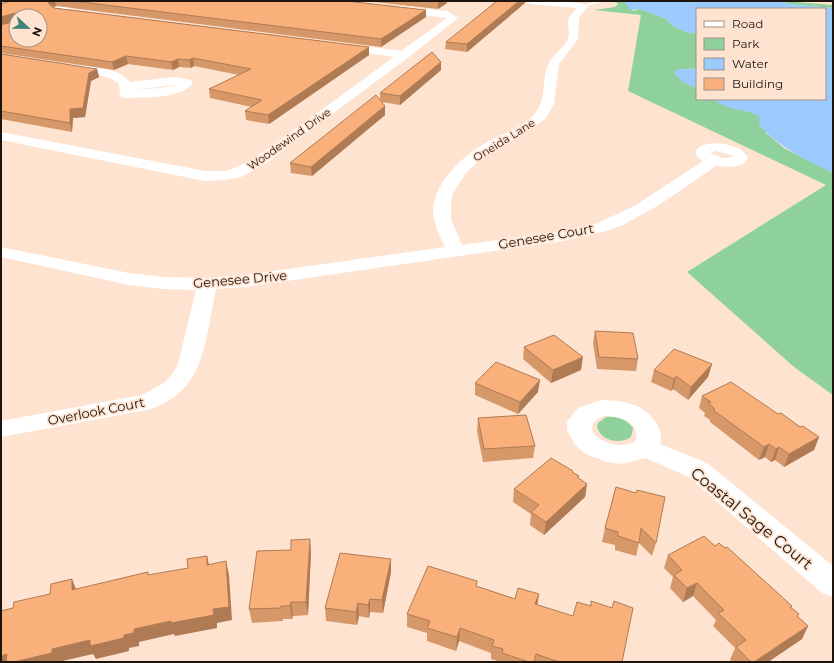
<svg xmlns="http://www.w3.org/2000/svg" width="834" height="663" font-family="Montserrat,sans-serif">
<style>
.green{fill:#8ed19c}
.water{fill:#9bcafe}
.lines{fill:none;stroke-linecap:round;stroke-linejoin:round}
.lane{fill:#fff;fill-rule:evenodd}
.street{fill:#fff;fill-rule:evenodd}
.wall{fill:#d69769}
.shaded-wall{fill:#ae7b55}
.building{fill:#f9b07a;stroke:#ae7b55;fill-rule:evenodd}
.labels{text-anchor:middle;stroke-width:3.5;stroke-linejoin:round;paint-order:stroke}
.far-street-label{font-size:11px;fill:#1d140e;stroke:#fee3d1}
.street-label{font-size:13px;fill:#1d140e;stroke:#fee3d1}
.near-street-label{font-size:16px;fill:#1d140e;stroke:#fee3d1}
</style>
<rect width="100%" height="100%" fill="#fee3d1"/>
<path class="green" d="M615,1h9l9,10c2,0 4,-2 7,-2 1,0 24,9 27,10 5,10 20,13 30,15v34l-21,2c4,11 10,14 21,18v11h17l2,2 39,12 5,4 6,16 18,15 49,25v222l-39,-28 -107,-95 139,-87 -198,-94 13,-76 -47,-5 21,-3 3,-3z
M783,1l50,4v3l-45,-4z
M606,417c11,-1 20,2 27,11l-2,9c-11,8 -30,4 -34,-10l1,-4z"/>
<path class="water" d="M624,1h159l5,3 45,4v165c-27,-13 -54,-26 -74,-48l1,-8c-13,-9 -35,-6 -46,-18h111v-90h-128v25c-10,-2 -25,-5 -30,-15l-22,-8 -6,-2 -8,1z
M697,68v20c-10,-3 -16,-7 -23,-15l2,-3z"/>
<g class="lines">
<path class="lane" d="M597,1l4,1 -18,5 -2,-1z"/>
<path class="street" d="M74,1h14l-2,2 -43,15 -3,1v-3h-5l2,-2z
M525,1c12,0 56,-1 63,5l-9,12 -1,21 -19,25 -5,40 -8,14 -19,14 -28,15 -19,13 -14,13 -13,20 -2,9v18l11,25 101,-14 35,-8 38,-18 67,-44 -5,-3 -3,-6c9,-13 32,-9 45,-3 3,1 6,6 8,9l-5,6 -10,3 -17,-1 -57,39 -36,20 -20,7 -40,9 -318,46 -29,2c-11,50 -10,105 -69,121l-146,27v-16l141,-26 22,-12 9,-10 5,-9 18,-74 -33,-1 -34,-4 -128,-28v-10l128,26 34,4 44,1 38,-3 200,-28c-5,-11 -12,-24 -12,-37 1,-29 34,-58 58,-70 15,-8 38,-15 47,-31 8,-12 4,-28 9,-41 3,-12 16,-18 21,-29 3,-7 -2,-15 1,-21 2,-4 5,-7 8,-10l-47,-4zM716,151l15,4 2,2 -11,1 -12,-5z
M398,6l49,5 11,7 -49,39 -144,107 -24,13 -15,3 -21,1 -204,-41v-8l204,39h21l20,-8 26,-17 122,-89 -54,-8 -4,-1 -1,-2 1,-2 4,-1 61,8 46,-33 -52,-7 -2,-2 2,-2z
M69,64c19,3 48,2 61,18l44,-5 17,3 2,3c-11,16 -49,14 -67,15l-4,-1 -2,-3 -1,-10c-11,-11 -39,-11 -54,-15l-2,-2 2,-2zM174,85h2l-16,3 -28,2z
M601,400c21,0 44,4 55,23 5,7 6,13 4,21l47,19 126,103v31l-11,-4 -133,-116 -43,-19 -25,6 -14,-2 -21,-8 -10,-8 -9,-15v-9l11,-14zM604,416c15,0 35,5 32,24 -15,16 -67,-9 -32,-24z"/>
</g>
<path class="wall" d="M10,1h336l80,16 -45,30 -325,-41 -3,1 1,1 315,39v8l-100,69 -23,-4 -1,-9 7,-4 -42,-9 -1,-9 30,-14 -45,-9 -3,2 -12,-1 -6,3 -45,-6 -14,6 -113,-17v-28z
M365,1h82v2l-9,6z
M497,1h28v2l-58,49 -22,-3 1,-7z
M1,54l96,15 2,8 -8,4 -6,36 -12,1 -1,14 -71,-13z
M441,62v8l-41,35 -18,-3 3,13 -73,61 -21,-3 -1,-10 90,-64v-6z
M595,331l43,28 -2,12 -39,-2 -4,-26z
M524,347l57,23 -30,13 -28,-24z
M712,364l-4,13 -20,23 -15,-11 -2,2 -20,-9 3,-12z
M475,383l63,9 -20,22 -43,-19z
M702,396l76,18 41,23 -5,13 -30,17 -9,-7 -4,2 -6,-5 -6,3 -49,-38v-2l-6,-4 1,-3 -6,-5z
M478,418l57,28 -2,12 -50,4 -6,-31z
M573,471l-1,1 6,6 9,6 -2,13 -41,38 -14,-10 1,-11 -18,-12 1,-13z
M616,487l40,56 -4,13 -13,-13 -3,13 -21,-6v-5l-13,-3 3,-14z
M715,546l76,61 8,7 -1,3 10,9 -6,13 -34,23h-35l-3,-2 5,-12 -22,-22 3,-6 -23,-24 -10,6 -13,-14 3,-11 -9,-9 4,-13z
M311,552l-3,63 -15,1 -1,3h-9v2l-31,2 -3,-14z
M391,572l-8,41 -13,-1 -1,6 -10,-2 -2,9 -31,-4 -1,-13z
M477,587l38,12 24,-5 -2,11 85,57h-121l-10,-3v-6l-32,-12 -3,10 -29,-10v-8l-20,-6v-13z"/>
<path class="shaded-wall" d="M50,1h5l1,5 -3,1 -5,-4z
M439,1h8v2l-9,6v-7z
M519,1h6v2l-58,49v-8z
M426,10v7l-45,30v-8z
M15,13l1,7 -15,5v-8z
M369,47v8l-100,69 -1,-9z
M126,56l2,8 -14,6 -2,-8z
M193,58l1,8 -3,2 -2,-8z
M178,59l1,8 -6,3 -2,-8z
M441,62v8l-41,35v-9z
M97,69l2,8 -8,4 -6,36 -12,1 -1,14 -2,-9v-14l19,-36z
M385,106v9l-73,61 -1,-9z
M583,357l-2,13 -30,13 2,-13z
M712,364l-4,13 -20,23 3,-13z
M676,376l-3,13 -2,2 3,-12z
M540,380l-2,12 -20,22 2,-12z
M819,437l-5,13 -30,17 5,-13z
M769,444l-4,13 -6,3 5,-13z
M779,447l-4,13 -4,2 5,-13z
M587,484l-2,13 -41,38 2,-13z
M310,539l1,13 -3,63 -2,-13z
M207,556l3,13 -3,-4z
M391,559v13l-8,41 -1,-13z
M226,561l3,14 3,45 -15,3v5l-42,8 -1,-2 -35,8v4l-10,2v3l-33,8 -3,-5 -35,8h-44l38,-13 38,-9 34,-5 10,-6 79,-20z
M72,579l5,13 -5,-2z
M697,583l-4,13 -10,6 4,-14z
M539,594l-2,13 -2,-3z
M370,599v13l-1,6 -1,-13z
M291,602l2,14 -1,3 -2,-13z
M358,603l1,13 -2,9 -1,-13z
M808,626l-6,13 -34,23h-14z
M460,628l-1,13 -3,10 1,-14z
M7,654l4,8h-10v-6z"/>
<path class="building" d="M10,1h40l-2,2 6,5 315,39 -101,68 -23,-4 17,-11 -53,-11 42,-20 -58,-11 -4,2 -11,-1 -7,3 -45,-6 -14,6 -111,-16v-21l14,-4v-8l-14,4v-13zM16,16h24v24h-24z
M73,1h273l80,9 -45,29z
M497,1h22l-52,43 -21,-2z
M432,52l9,10 -41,34 -20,-3z
M1,54l96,15 -8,4 -6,35 -13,1v14l-69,-12z
M376,95l9,11 -74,61 -21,-4z
M595,331l38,2 5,26 -39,-2z
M554,335l29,22 -30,13 -29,-23z
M674,349l38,15 -21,23 -15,-11 -2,3 -20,-9z
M496,362l44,18 -20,22 -45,-19z
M731,382l47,32 3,-1 19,14 3,-1 16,11 -30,17 -10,-7 -3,2 -7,-5 -5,3 -51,-37 2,-1 -7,-6 3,-1 -9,-6z
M526,415l9,31 -51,3 -6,-31z
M551,458l22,13 -1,1 7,4 -2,1 10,7 -41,38 -15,-10 8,-7 -25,-16z
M616,487l20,6 1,-3 28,7 -9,46 -15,-15 -2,15 -21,-7v-4l-13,-4z
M704,536l11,10 4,-3 6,5 2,-1 65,59 -2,1 9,7 -2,2 11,10 -54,36h-3l-15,-15 10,-7 -28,-27 6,-3 -27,-27 -10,5 -13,-13 8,-5 -14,-15z
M310,539l-4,63h-15l-1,4h-9v2l-32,1 8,-58 34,-1v-10z
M340,553l51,6 -9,41 -12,-1 -2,6 -10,-2 -2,9 -31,-4z
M207,556v9l19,-4 3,46 -16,2 1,6 -43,8v-2l-37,8v4l-10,2v3l-34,8v-6l-38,9v4l-38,9h-8l1,-8 -6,2v-45l12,-3 1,-6 36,-8 1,-10 21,-5v11l76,-18v3l40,-7 -1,-9z
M428,566l49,15 -1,5 39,13 3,-11 21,6 -4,10 38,12 4,-14 14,4v-5l21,7 2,-7 19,7 -11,54h-63l-23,-8 -2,8h-5l-27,-9 1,-4 -11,-3 2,-6 -34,-12 -3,9 -30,-9 3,-7 -23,-7z"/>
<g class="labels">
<g class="far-street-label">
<text transform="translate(289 139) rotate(-35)" y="4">Woodewind Drive</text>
<text transform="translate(504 140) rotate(-32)" y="4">Oneida Lane</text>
</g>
<g class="street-label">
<text transform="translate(546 236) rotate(-10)" y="5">Genesee Court</text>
<text transform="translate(240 279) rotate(-5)" y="5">Genesee Drive</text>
<text transform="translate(96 411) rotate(-11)" y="5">Overlook Court</text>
</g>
<g class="near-street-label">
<text transform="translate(752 518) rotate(39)" y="6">Coastal Sage Court</text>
</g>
</g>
<rect width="834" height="663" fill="none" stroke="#1d140e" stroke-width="4"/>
<rect x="696" y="8" width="130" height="92" fill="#fee3d1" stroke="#a49083"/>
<rect x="704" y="21" width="20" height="6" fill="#ffffff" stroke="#a49083"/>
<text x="732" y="28" font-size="12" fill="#1d140e">Road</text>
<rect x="704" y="38" width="20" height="12" fill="#8ed19c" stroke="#a49083"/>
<text x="732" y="48" font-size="12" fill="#1d140e">Park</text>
<rect x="704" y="58" width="20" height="12" fill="#9bcafe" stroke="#a49083"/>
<text x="732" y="68" font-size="12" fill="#1d140e">Water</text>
<rect x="704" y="78" width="20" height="12" fill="#f9b07a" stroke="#a49083"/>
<text x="732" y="88" font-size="12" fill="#1d140e">Building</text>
<g transform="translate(28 28) rotate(112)"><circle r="19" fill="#fee3d1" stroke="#a49083"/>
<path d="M0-3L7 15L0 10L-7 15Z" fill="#418375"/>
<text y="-6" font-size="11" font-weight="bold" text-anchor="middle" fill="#1d140e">N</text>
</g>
</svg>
